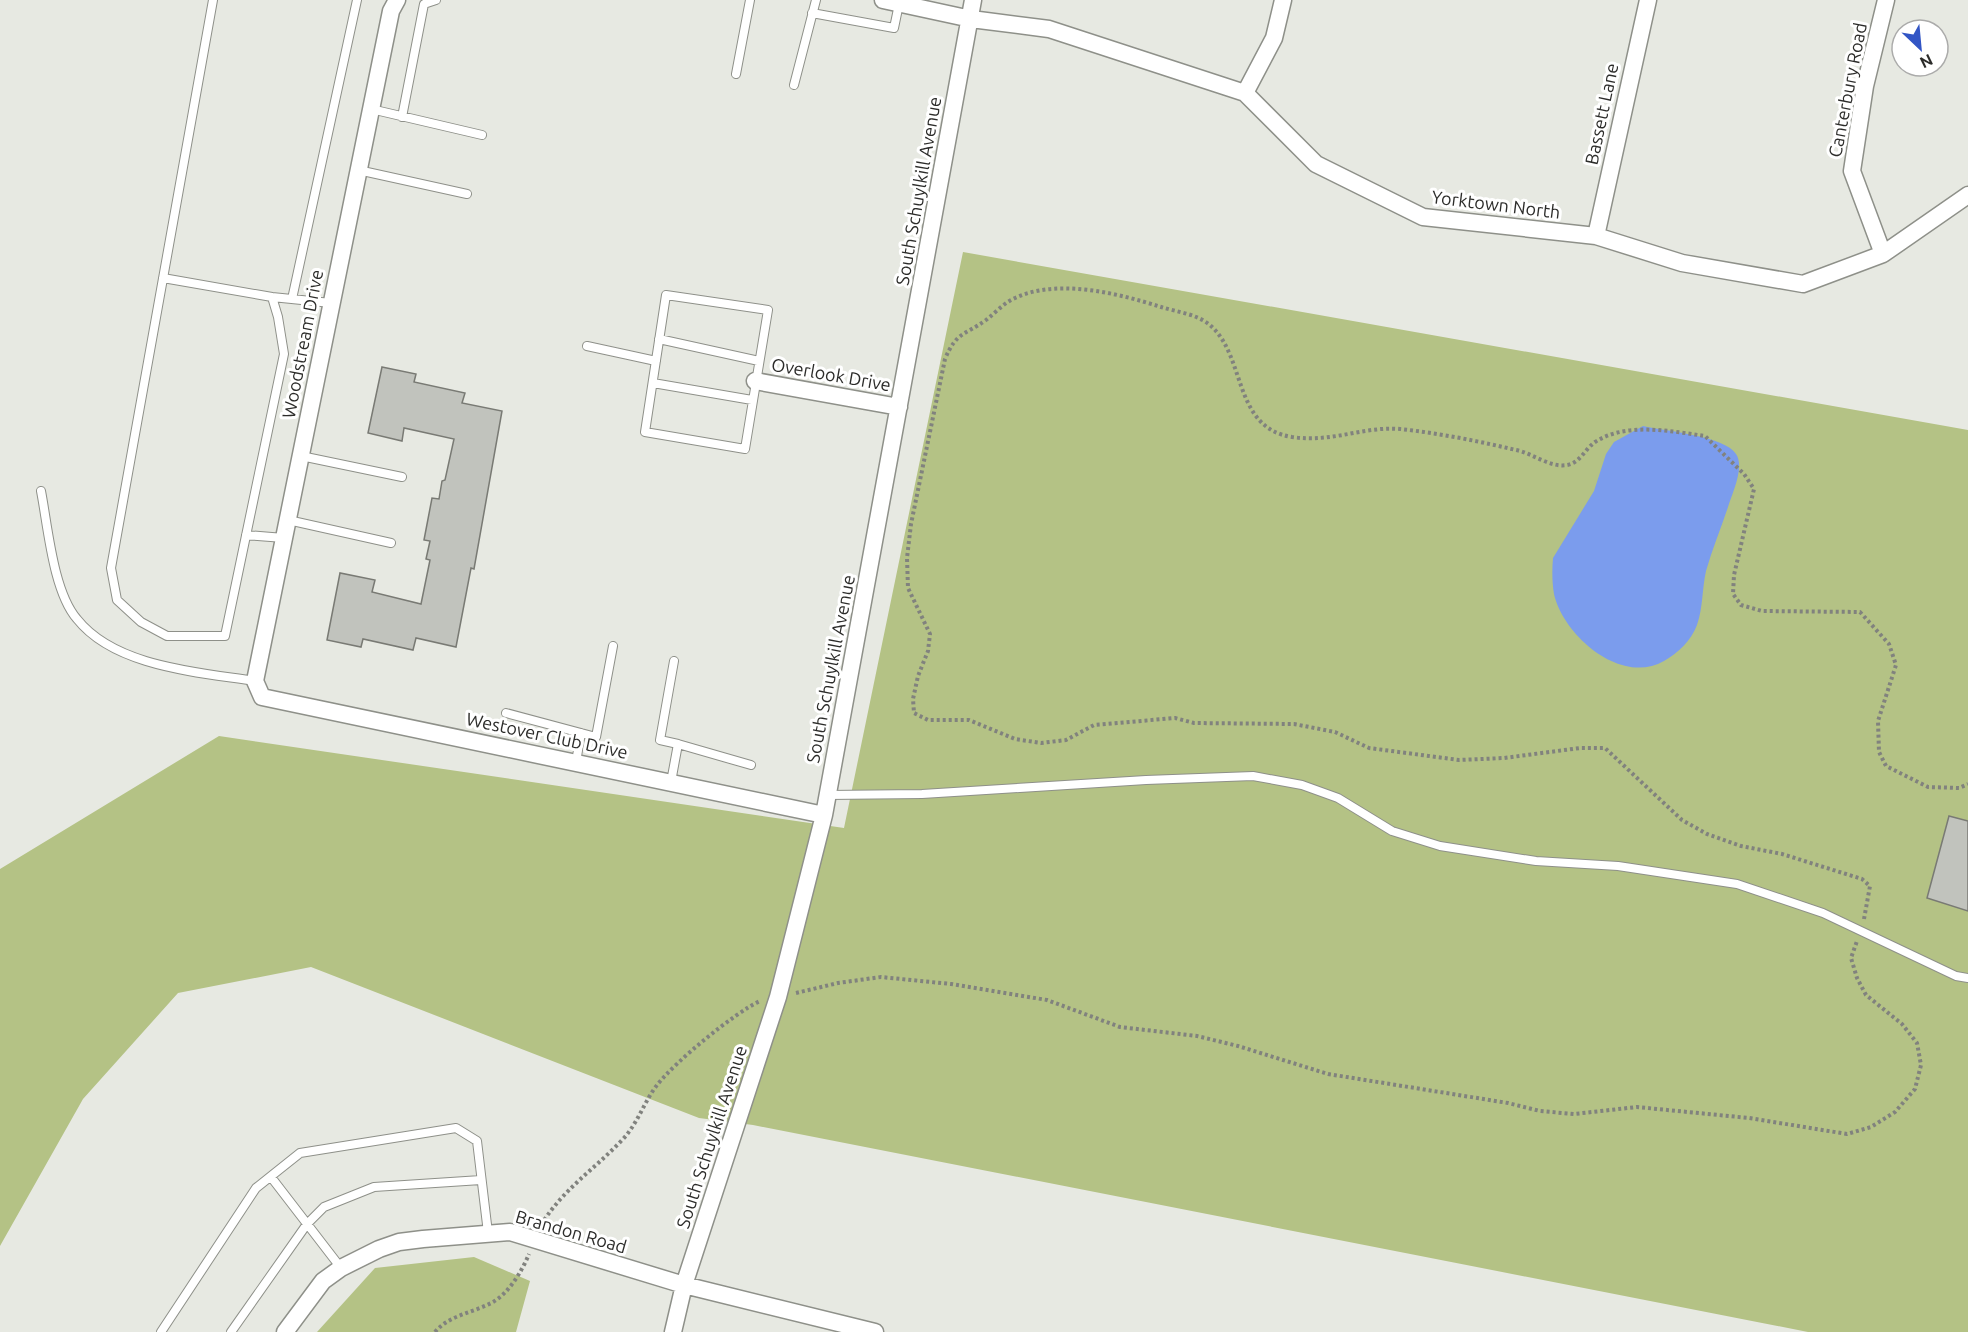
<svg xmlns="http://www.w3.org/2000/svg" width="1968" height="1332" font-family="Ubuntu,sans-serif">
<style>
.green{fill:#b4c285}
.water{fill:#7b9ced}
.building{fill:#c1c3bd;stroke:#797a74;stroke-width:1.5}
.lines{fill:none;stroke-linecap:round;stroke-linejoin:round}
.service-casing{stroke:#8e9089;stroke-width:10}
.minor-casing{stroke:#8e9089;stroke-width:19}
.path{stroke:#81827e;stroke-width:4;stroke-dasharray:3 3;stroke-linecap:butt}
.service{stroke:#fff;stroke-width:8}
.minor{stroke:#fff;stroke-width:16}
.labels{text-anchor:middle;stroke-width:6;stroke-linejoin:round;paint-order:stroke}
.street-label{font-size:18px;fill:#2c2c2a;stroke:#fff}
</style>
<rect width="100%" height="100%" fill="#e7e9e2"/>
<path class="green" d="M963,252l1005,178v902h-160l-1055,-207 -54,-7 -388,-151 -133,26 -95,106 -83,147v-377l219,-133 625,92z
M474,1257l56,24 -14,51h-199l58,-64z"/>
<path class="water" d="M1643,426c22,5 82,10 93,28 9,13 -4,40 -8,53 -7,21 -16,43 -22,64 -4,18 -3,37 -9,54 -6,16 -19,28 -33,36 -43,25 -101,-26 -110,-67 -2,-12 -2,-24 -1,-36l41,-67 12,-37 8,-12z"/>
<path class="building" d="M382,367l34,7 -2,8 51,11 -3,10 40,8 -28,158 -3,-1 -15,79 -40,-9 -3,12 -50,-11 -2,8 -34,-7 13,-67 35,7 -3,12 49,12 9,-44 -4,-1 4,-18 -6,-1 8,-42 7,1 3,-18 3,-1 9,-41 -50,-11 -2,13 -34,-8z
M1949,816l19,5v90l-41,-13z"/>
<g class="lines">
<g class="service-casing">
<path id="service" d="M812,13l82,15 5,-24
M736,74l14,-74
M794,85l22,-85
M371,109l111,26
M402,117l22,-113 12,-4
M358,170l109,24
M163,278l109,19 6,20 6,37 -59,282h-58l-26,-14 -24,-22 -6,-32 102,-568
M666,295l102,15 -23,139 -100,-17z
M272,297l59,6
M292,299l65,-299
M659,339l100,22
M587,346l69,15
M653,383l99,17
M301,456l101,21
M41,491c7,36 12,100 36,128 38,48 121,53 178,62
M288,520l103,23
M246,535l38,3
M674,661l-14,79 18,4
M506,713l90,24 17,-91
M576,762l5,-29
M671,782l7,-38 73,21
M827,795l95,-1 224,-14 107,-4 49,9 36,13 54,33 48,15 96,15 82,5 119,18 86,29 133,63 12,2
M271,1177l70,91
M161,1332l95,-144 44,-35 156,-25 21,13 11,92
M231,1332l76,-108 17,-17 50,-20 107,-7"/>
</g>
<g class="minor-casing">
<path id="minor" d="M397,0l-6,11 -136,670 7,16 562,118
M883,0l88,19 78,10 196,64 71,71 107,53 173,19 86,27 121,21 80,-30 85,-59
M1245,93l29,-55 9,-38
M1596,236l52,-236
M1883,254l-31,-83 13,-85 21,-86
M755,381l144,26
M285,1332l38,-51 18,-13 38,-19 20,-7 24,-3 87,-7 174,53 191,47
M673,1332l11,-47 94,-288 46,-182 149,-815"/>
</g>
<path class="path" d="M1864,919l6,-33 -8,-7 -80,-25 -41,-8 -34,-12 -25,-14 -77,-72h-25l-76,10 -45,2 -90,-12 -34,-16 -41,-8 -100,-1 -19,-5 -81,7 -28,15 -25,3 -26,-4 -46,-19h-41l-14,-7 -1,-14 5,-23 10,-25 2,-17 -22,-46 -1,-30 4,-34 34,-165c12,-28 19,-23 41,-39 8,-6 16,-15 25,-20 43,-23 106,-7 150,7 16,5 37,7 50,19 35,31 22,102 81,111 41,6 71,-11 108,-8 38,4 78,12 116,21 16,3 34,18 51,15 13,-2 18,-16 28,-23 31,-20 75,-11 110,-6l39,38 10,15 -20,86 -1,19 8,11 21,6 98,1 29,32 7,21 -18,56 1,31 7,14 42,21 31,1 9,-4
M796,993l42,-10 43,-6 70,7 96,16 73,27 77,9 41,10 90,28 180,29 32,8 34,3 63,-7 112,11 98,16 24,-7 24,-15 20,-23 6,-24 -4,-22 -15,-19 -36,-29 -9,-17 -6,-20 6,-17
M541,1225c22,-36 54,-56 82,-86 15,-16 21,-37 34,-54 18,-23 77,-72 103,-84
M435,1332c14,-17 38,-19 58,-30 16,-9 29,-31 36,-48"/>
<use href="#service" class="service"/>
<use href="#minor" class="minor"/>
</g>
<g class="labels">
<g class="street-label">
<text transform="translate(1848 90) rotate(-79)" y="6">Canterbury Road</text>
<text transform="translate(1602 114) rotate(-78)" y="6">Bassett Lane</text>
<text transform="translate(919 191) rotate(-80)" y="6">South Schuylkill Avenue</text>
<text transform="translate(1496 205) rotate(7)" y="6">Yorktown North</text>
<text transform="translate(303 344) rotate(-79)" y="6">Woodstream Drive</text>
<text transform="translate(831 375) rotate(10)" y="6">Overlook Drive</text>
<text transform="translate(831 669) rotate(-79)" y="6">South Schuylkill Avenue</text>
<text transform="translate(547 736) rotate(12)" y="6">Westover Club Drive</text>
<text transform="translate(712 1137) rotate(-72)" y="6">South Schuylkill Avenue</text>
<text transform="translate(571 1232) rotate(16)" y="6">Brandon Road</text>
</g>
</g>
<g transform="translate(1920 48) rotate(154)"><circle r="28" fill="#ffffff" stroke="#ababaa" stroke-width="1.5"/>
<path d="M0-4.5L10 22L0 15L-10 22Z" fill="#3255c5"/>
<text y="-9" font-size="16" font-weight="bold" text-anchor="middle" fill="#2c2c2a">N</text>
</g>
</svg>
